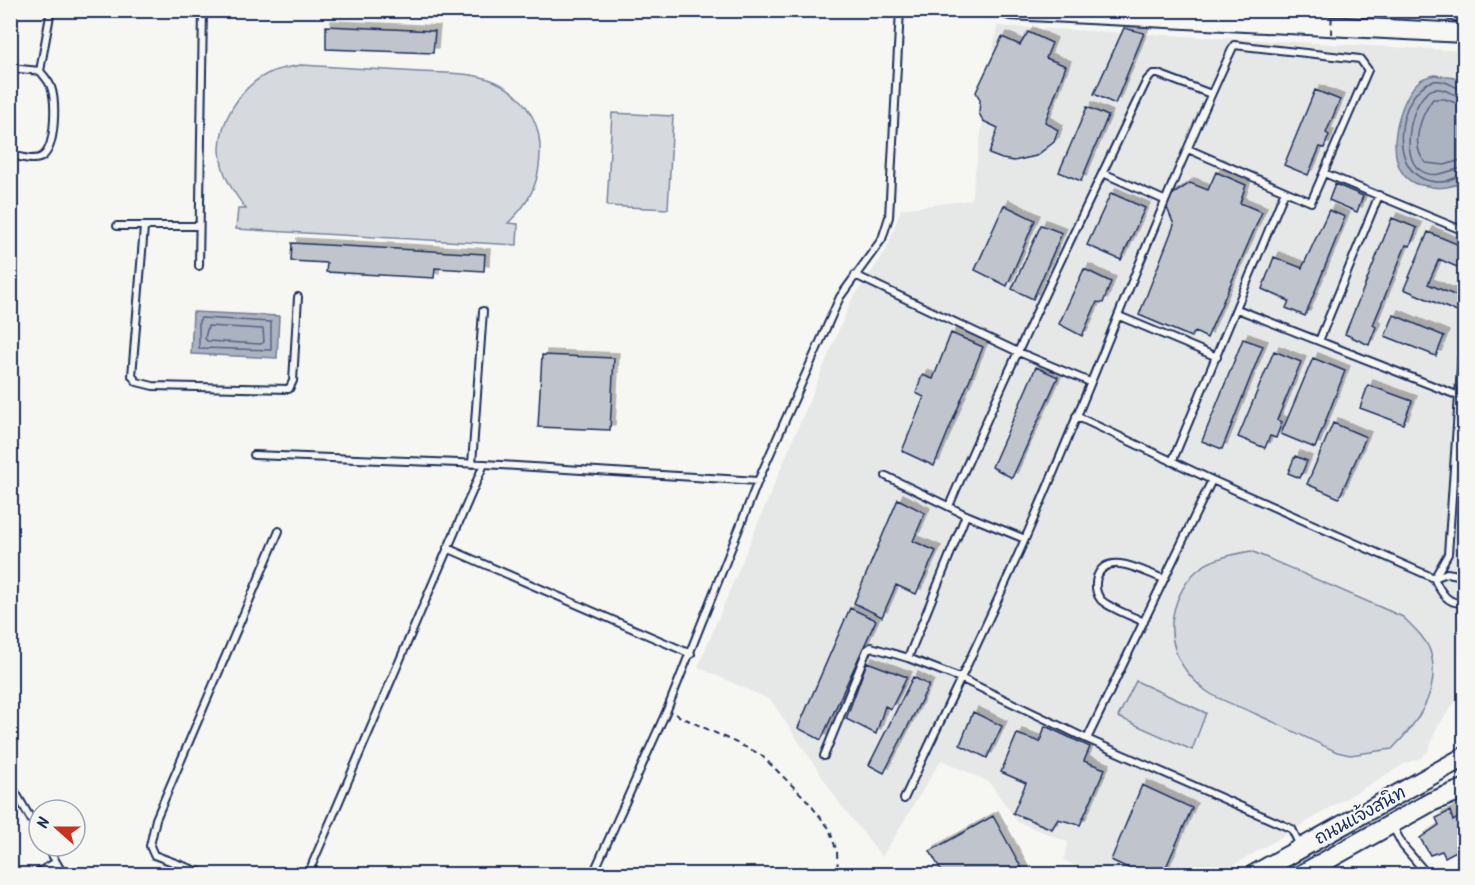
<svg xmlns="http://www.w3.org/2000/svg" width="1475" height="885" font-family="Kalam,'Playpen Sans Thai',sans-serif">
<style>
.built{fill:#e6e7e7}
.green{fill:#d6d9dd;stroke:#78849e;stroke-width:1.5}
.water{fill:#abb2c0;stroke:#717e99;stroke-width:1.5}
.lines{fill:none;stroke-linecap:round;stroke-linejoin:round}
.shore{stroke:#556385;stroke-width:1.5}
.building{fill:#c0c4cd;stroke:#1b2f5e;stroke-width:1.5;filter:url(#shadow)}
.service-casing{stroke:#1b2f5e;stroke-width:10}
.primary-casing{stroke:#1b2f5e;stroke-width:22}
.path{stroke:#1b2f5e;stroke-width:2;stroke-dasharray:6 4.5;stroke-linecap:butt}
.service{stroke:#f6f6f2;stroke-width:6}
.primary{stroke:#f6f6f2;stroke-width:18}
.path-bridge{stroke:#1b2f5e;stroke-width:2;stroke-dasharray:6 4.5;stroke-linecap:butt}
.labels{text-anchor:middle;stroke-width:4.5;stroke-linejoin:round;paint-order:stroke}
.street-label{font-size:18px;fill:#1b2f5e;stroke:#f6f6f2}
</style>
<defs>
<filter id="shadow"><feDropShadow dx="5" dy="-5" stdDeviation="0" flood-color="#0004"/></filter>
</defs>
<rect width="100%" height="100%" fill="#f6f6f2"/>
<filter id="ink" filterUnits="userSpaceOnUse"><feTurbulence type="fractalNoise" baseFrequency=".0167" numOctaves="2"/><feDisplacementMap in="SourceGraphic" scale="12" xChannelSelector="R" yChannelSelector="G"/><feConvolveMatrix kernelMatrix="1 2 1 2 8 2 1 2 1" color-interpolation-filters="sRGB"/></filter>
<g filter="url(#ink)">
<path class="built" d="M997,26l467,25v478l-8,171 -19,28 -9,23 -7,7 -17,6 -185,110h-128l-27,-14 4,-18 -50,-20 -29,-40 -48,-22 -59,97 -41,-52 -70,-105 -73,-33 153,-366 36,-52 14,-40 70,-9z"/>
<path class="green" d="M301,65c40,2 79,5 119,7 24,1 54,0 76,10 26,12 43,37 44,64 1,32 -8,55 -32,77l10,1 -1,21 -281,-16 2,-20h8c-11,-15 -22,-30 -25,-49 -6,-35 20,-77 53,-89 8,-3 18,-4 27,-6z
M612,113l61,3 -5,93 -61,-3z
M1251,551l152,66c10,10 25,23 28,37 10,37 -15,71 -39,95l-42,6 -13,-3c-26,-12 -52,-25 -79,-37 -16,-8 -39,-14 -53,-25 -29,-23 -41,-54 -28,-89 15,-38 37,-43 74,-50z
M1136,681l70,32 -14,37 -74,-33z"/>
<path class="water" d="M1435,75l19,3 10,7v96c-12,6 -23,9 -36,5 -4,-1 -10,-1 -14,-3 -33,-16 -17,-81 4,-101 4,-4 12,-6 17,-7z
M193,312l86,4 -2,42 -86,-4z"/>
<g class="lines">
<path class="shore" d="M1464,90c-10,-2 -18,-11 -30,-9 -37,8 -51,99 4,101 10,1 17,-6 26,-7
M1464,97c-11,0 -18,-10 -30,-8 -23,6 -35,68 -14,81 16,11 29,-1 44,-2
M1464,106l-19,-7h-12c-12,16 -24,47 -7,64l19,2 19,-6
M201,318l70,4v28l-72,-2v-27z
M208,326l55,3 1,13 -3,2 -54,-3 -2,-3z"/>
</g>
<path class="building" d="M326,26l109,5 -2,22 -107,-4z
M1124,28l20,5 -29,71 -21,-10z
M1028,32l24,11 -6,15 20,8 -21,56 13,8 -4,12 -18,14 -22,5 -12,-2 -13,-5 9,-26 -15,-7 -4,-8 1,-13 -4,-8 26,-55 18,8z
M1315,90l25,10 -14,33 3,2 -5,13 -4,-1 -12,28 -24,-10z
M1087,107l21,9 -27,65 -22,-9z
M1216,172l30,13 -6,18 22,9 -55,126 -12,-6 -4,5 -52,-22 35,-90 -10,-25 26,-17 18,7z
M1335,184l28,12 -6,16 -28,-12z
M1111,193l34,15 -24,52 -34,-15z
M1004,205l31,15 -28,66 -32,-16z
M1329,210l16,7 -40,99 -19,-8 3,-7 -27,-12 12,-32 28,11z
M1392,218l25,10 -7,18 -4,-1 -33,80 3,2 -7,18 -24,-11z
M1041,225l21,8 -29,66 -21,-10z
M1428,232l36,15v23l-25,-11 -11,25 36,15v16l-60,-26z
M292,243l193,11 -1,17 -49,-3 -1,10 -108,-6 1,-9 -36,-2z
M1084,269l27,13 -8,21 -6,-1 -15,34 -23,-12z
M1394,315l50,21 -8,20 -51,-20z
M951,333l32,14 -49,119 -32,-15 22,-54 -8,-4 6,-18 11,4z
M1243,339l20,7 -41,103 -20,-8z
M1274,351l27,11 -24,58 5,2 -6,16 -6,-2 -5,12 -27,-11z
M542,355l72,3 -4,72 -72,-3z
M1313,358l32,13 -30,77 -34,-14z
M1036,367l22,10 -46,101 -20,-11z
M1368,385l44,16 -9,23 -43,-16z
M1333,423l33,14 -27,61 -32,-14z
M1295,456l12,5 -7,17 -12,-5z
M898,499l27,14 -12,28 23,10 -20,43 -20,-9 -14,32 -28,-14z
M850,608l26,12 -55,120 -23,-12z
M867,662l40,15 -16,32 -6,-3 -9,28 -30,-15z
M913,677l16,8 -45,88 -15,-8z
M973,712l29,14 -15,32 -27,-13z
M1045,726l45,21 -6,14 21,8 -25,56 -22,-6 -6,10 -39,-16 13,-30 -25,-11 16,-38 23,8z
M1142,785l50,23 -29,66h-22l-30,-14z
M1450,811l3,10 9,-6 2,5v27l-19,10 -3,-6 -12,4 -10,-17 19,-13 -3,-7z
M993,816l32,58h-82l-13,-23z"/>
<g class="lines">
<g class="service-casing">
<path id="service" d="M10,68l30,3
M1188,149l97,42
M10,155c10,1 25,8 33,1 13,-10 13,-55 8,-69 -2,-6 -7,-11 -11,-16l11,-61
M1103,173l61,27
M1324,173l140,58
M117,226h81
M144,227l-12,149 5,6 16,4 136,3 4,-8 5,-84
M199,266l4,-256
M855,275l161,76 74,31
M1237,309l222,87
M1119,316l98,41
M1319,341l60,-146
M1076,416l136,64 222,98 13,-5 17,3
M254,455l230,9 274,17
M472,464l11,-153
M886,476l80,39 59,24
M949,506c62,-144 130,-284 198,-426l6,-6h5l53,20
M966,515l-58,143 52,20 127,61 205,90 8,17
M447,548l244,106
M1435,577l13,-23 16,-230
M1434,578c6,13 14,28 30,24
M1144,622c-12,-6 -33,-13 -43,-22 -5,-6 -6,-15 -4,-23 10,-28 49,-4 67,2
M1087,739l125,-259
M824,756l43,-106 4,-3 37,11
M10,783l29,50
M904,799c40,-87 83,-173 121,-260 72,-164 133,-332 209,-494l126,14 8,11 -57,132 -26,-11 -113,271
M1393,827l10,19 24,28
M47,846l16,28
M35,874l21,-12
M205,874l-51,-19 -4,-9 6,-27 123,-288
M308,874l176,-410
M593,874l74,-164 91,-229 82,-184 42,-58 7,-22 11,-207"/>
</g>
<g class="primary-casing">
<path id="primary" d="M1010,10l454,23
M1451,10l13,2
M1255,874l209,-117
M1302,874l129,-72 33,-13"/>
</g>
<path class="path" d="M675,714l85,40 45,44 24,30 8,24 1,22"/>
<use href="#service" class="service"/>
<use href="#primary" class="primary"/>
<path class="path-bridge" d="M1331,34l1,-24"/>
</g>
</g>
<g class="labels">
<g class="street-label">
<text transform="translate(1360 815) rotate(-29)" y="6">ถนนแจ้งสนิท</text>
</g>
</g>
<rect width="1475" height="885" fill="none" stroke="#f6f6f2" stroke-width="36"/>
<rect x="18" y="18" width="1439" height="849" fill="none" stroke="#1b2f5e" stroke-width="2" filter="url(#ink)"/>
<g transform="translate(57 828) rotate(291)"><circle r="28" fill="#f6f6f2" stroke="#9ea6b7" stroke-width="1.5"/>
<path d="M0-4.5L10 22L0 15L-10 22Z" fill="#c8321e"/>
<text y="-9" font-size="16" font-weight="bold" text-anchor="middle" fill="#1b2f5e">N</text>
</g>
</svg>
